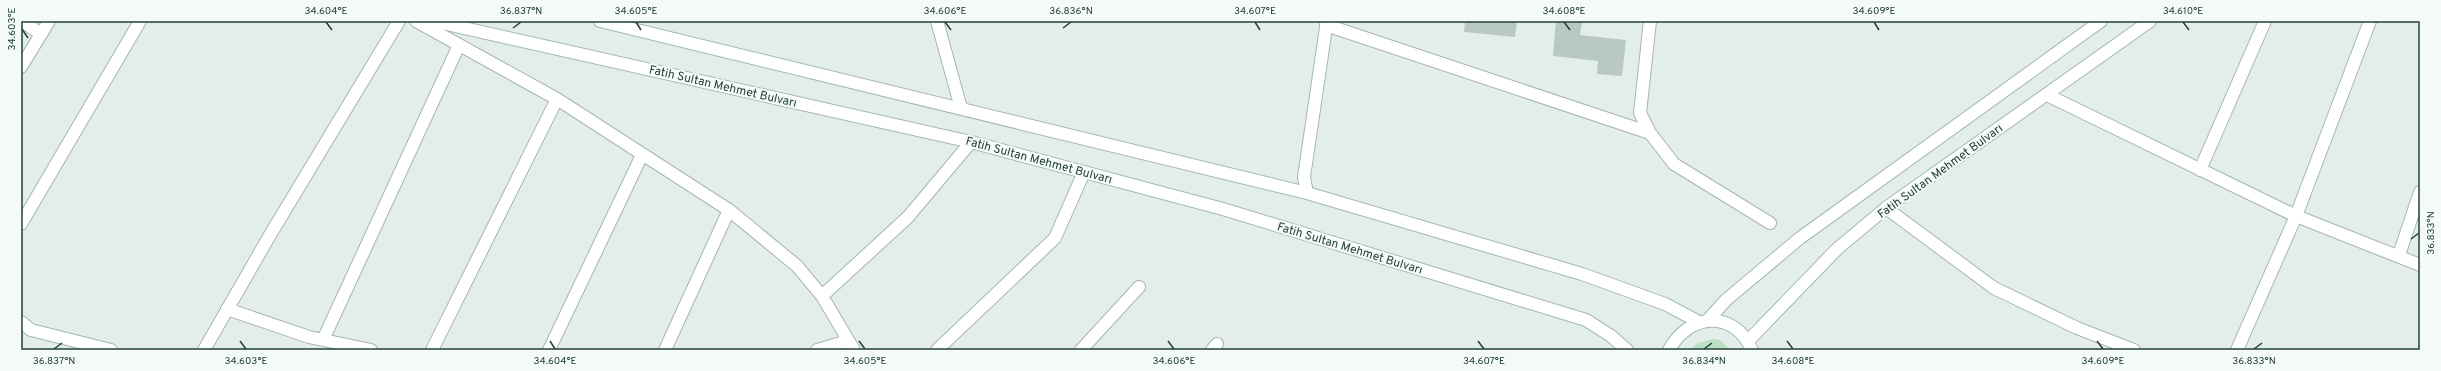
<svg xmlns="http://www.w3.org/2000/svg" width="2441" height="371" font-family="Overpass,sans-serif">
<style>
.green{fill:#bbe0c3}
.building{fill:#b8c9c1}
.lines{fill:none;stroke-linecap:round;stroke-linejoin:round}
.street-casing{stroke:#a5b6af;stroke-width:14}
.secondary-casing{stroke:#a1bab0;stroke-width:14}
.street{stroke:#fff;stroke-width:12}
.secondary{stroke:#fff;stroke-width:12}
.ticks{fill:none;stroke:#224036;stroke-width:1.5}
.labels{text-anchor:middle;stroke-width:4;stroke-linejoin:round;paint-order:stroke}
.street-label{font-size:12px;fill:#224036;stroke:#f4faf7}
.neatline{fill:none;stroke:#224036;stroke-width:1.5}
.ticks-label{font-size:10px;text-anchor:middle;fill:#224036}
</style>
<rect width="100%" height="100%" fill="#e3eee8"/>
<path class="green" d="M1711,339l9,1 11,10h-41l6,-6z"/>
<path class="building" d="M1465,21h52l-2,16 -51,-5z
M1556,21l26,1 -2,13 46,5 -4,36 -25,-2 1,-13 -45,-5z"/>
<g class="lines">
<g class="street-casing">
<path id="street" d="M22,21l19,13
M416,21l141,78 172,111 68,56 25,30 32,54
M937,21l24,87
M1650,21l-10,92 10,20 24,31 96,59
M1326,25l324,108
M21,67l28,-46
M2047,95l249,121 124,49
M2200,170l65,-149
M1307,193l-3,-16 23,-156
M1886,208l108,80 83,40 57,22
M21,224l119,-203
M2399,255l21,-63
M822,296l86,-79 63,-75
M227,309l82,28 62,13
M21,322l10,8 80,20
M323,340l136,-295
M204,350l66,-115 129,-214
M432,350l125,-251
M549,350l93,-195
M665,350l64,-140
M817,350l31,-9
M937,350l118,-112 29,-66
M1081,350l58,-63
M1212,350l5,-6
M2237,350l59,-134 74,-195"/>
</g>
<g class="secondary-casing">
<path id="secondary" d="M433,21l538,121 252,67 363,111 25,16 16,14
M600,21l707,172 275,81 83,30 34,18
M1707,321l19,-21 74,-62 301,-217
M1748,341l89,-92 49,-41 264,-187
M1669,350c20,-37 65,-41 83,0"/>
</g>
<use href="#street" class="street"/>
<use href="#secondary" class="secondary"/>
</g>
<path class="ticks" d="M326,22l6,8M636,22l5,8M945,22l6,8M1255,22l5,8M1564,22l6,8M1874,22l5,8M2183,22l6,8M513,28l8,-6M1063,28l8,-6M22,29l6,9M2411,239l8,-6M240,341l6,8M550,341l5,8M859,341l6,8M1168,341l6,8M1478,341l6,8M1787,341l6,8M2097,341l6,8M54,349l8,-6M1704,349l8,-6M2254,349l8,-6"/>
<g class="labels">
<g class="street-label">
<text transform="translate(723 86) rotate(13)" y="4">Fatih Sultan Mehmet Bulvarı</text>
<text transform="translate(1039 160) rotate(15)" y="4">Fatih Sultan Mehmet Bulvarı</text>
<text transform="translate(1940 171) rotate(-36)" y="4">Fatih Sultan Mehmet Bulvarı</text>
<text transform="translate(1350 248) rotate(17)" y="4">Fatih Sultan Mehmet Bulvarı</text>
</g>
</g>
<rect width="2441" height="371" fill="none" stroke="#f4faf7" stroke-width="44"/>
<rect x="22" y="22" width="2397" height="327" class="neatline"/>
<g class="ticks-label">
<text x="326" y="14">34.604°E</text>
<text x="521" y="14">36.837°N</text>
<text x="636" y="14">34.605°E</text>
<text x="945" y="14">34.606°E</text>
<text x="1071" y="14">36.836°N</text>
<text x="1255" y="14">34.607°E</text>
<text x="1564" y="14">34.608°E</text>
<text x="1874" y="14">34.609°E</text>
<text x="2183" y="14">34.610°E</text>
<text transform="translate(11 29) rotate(-90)" y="4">34.603°E</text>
<text transform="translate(2430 233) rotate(-90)" y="4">36.833°N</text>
<text x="54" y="364">36.837°N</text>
<text x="246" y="364">34.603°E</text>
<text x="555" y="364">34.604°E</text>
<text x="865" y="364">34.605°E</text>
<text x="1174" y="364">34.606°E</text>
<text x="1484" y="364">34.607°E</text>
<text x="1704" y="364">36.834°N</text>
<text x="1793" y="364">34.608°E</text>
<text x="2103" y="364">34.609°E</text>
<text x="2254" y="364">36.833°N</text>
</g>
</svg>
